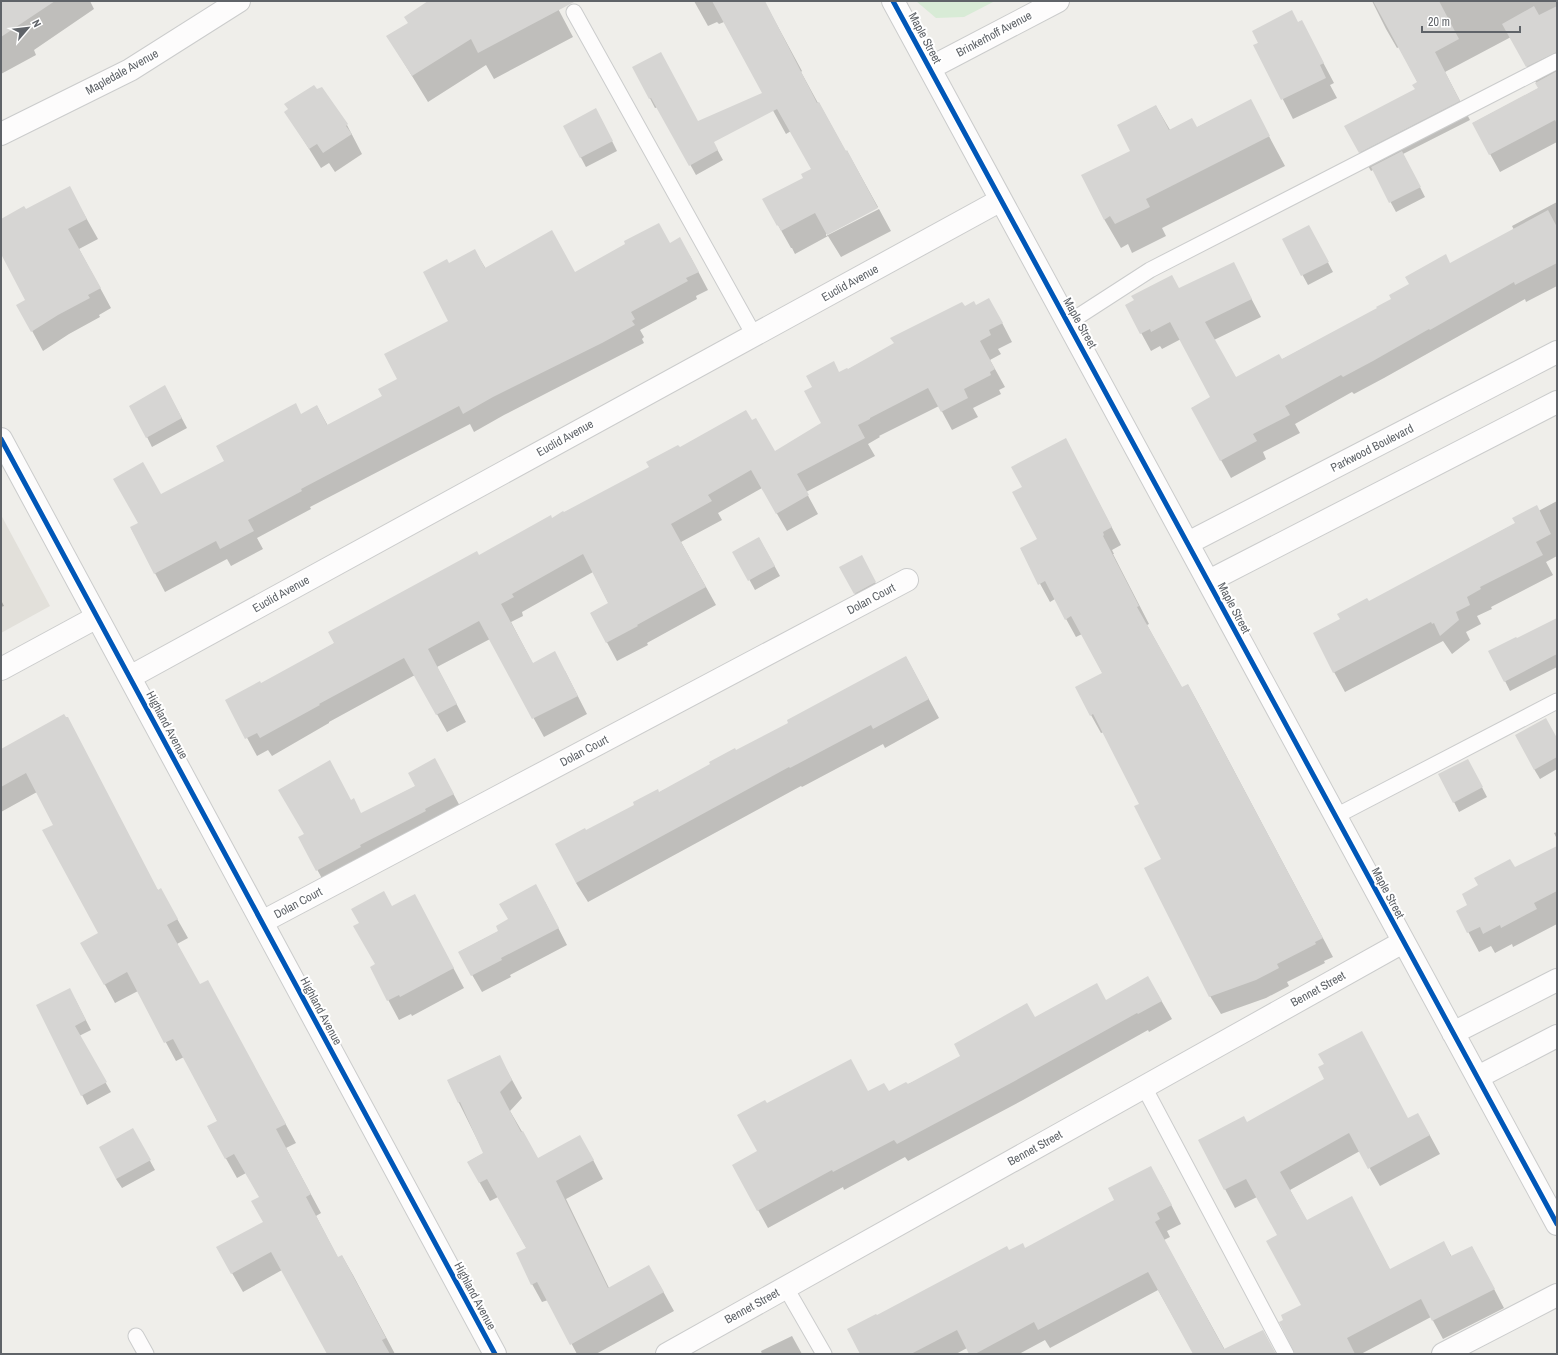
<svg xmlns="http://www.w3.org/2000/svg" width="1558" height="1355" font-family="'Archivo Narrow',sans-serif">
<style>
.education{fill:#e2e0da}
.green{fill:#d8ebd6}
.shadow{fill:#0003}
.building{fill:#d6d5d3}
.lines{fill:none;stroke-linecap:round;stroke-linejoin:round}
.lane-casing{stroke:#cbcccc;stroke-width:17}
.street-casing{stroke:#cbcccc;stroke-width:24}
.lane{stroke:#fdfcfc;stroke-width:15}
.street{stroke:#fdfcfc;stroke-width:22}
.cycleway-casing{stroke:#fff;stroke-width:8}
.cycleway{stroke:#0057b8;stroke-width:5}
.labels{text-anchor:middle;stroke-width:4;stroke-linejoin:round;paint-order:stroke}
.street-label{font-size:12px;fill:#5f6368;stroke:#fff}
</style>
<rect width="100%" height="100%" fill="#efeeea"/>
<path class="education" d="M1,515l49,91 -49,27z"/>
<path class="green" d="M916,1h79l-31,16 -28,1z"/>
<path class="shadow" d="M1,1h89l4,8 -60,41 2,5 -35,19z
M430,1h124l19,36 -79,42 -8,-14 -58,37 -40,-65 21,-14z
M694,1h70l38,70 -1,1 17,31h1l27,49 1,-1 31,56 -52,27v2l53,-27 12,22 -50,26 -13,-21 -33,18 -3,-6h-1l-13,-23 34,-56 -21,-38 -5,3 -62,-112 -5,2 -2,-2 -9,4z
M1372,1h185v141l-57,30 -27,-49 66,-35 -28,-51 -66,35 25,48 -67,34 22,43 -29,15 -23,-42 -2,1 -11,-19 56,-62 2,-7 -19,-36 -2,1 -11,-19z
M1301,21l33,62 -4,2 7,13 -44,21 -38,-74z
M634,68l65,56 3,-2 21,38 -27,15 -38,-68 -3,1z
M1250,101l35,65 -123,62 4,8 -34,17 -4,-9 -7,4 -17,-29 28,-68 24,-45 14,24 26,-2z
M286,112l61,13 15,29 -27,18 -6,-9 -8,5z
M601,119l16,32 -31,16 -22,-41z
M1557,202v84l-31,16 -1,-3 -141,79 -30,16 -2,-2 -57,32 5,9 -37,19 3,7 -35,19 -39,-70 20,-10 -31,-59 -19,10 -2,-3 -9,5 -25,-46 53,-16 54,-25 28,53 -47,23 22,38 45,-18 97,-51 72,-45 64,-34 -2,-4z
M80,207l18,32 -19,10 32,59 -12,7 1,2 -31,17 -26,17 -25,-46 9,-5 -26,-49v-31l25,-10z
M1314,236l19,36 -25,13 -25,-46z
M670,244l20,12 18,34 -12,6 1,3 -57,31 4,7 -2,2 2,4 -140,72 -30,17 -4,-8 -160,83 1,2 -54,29 6,11 -32,17 -4,-7 -62,33 -34,-64 8,-5 22,-27 64,-34 92,-56 11,20 55,-30 67,-75 -1,-57 26,-13 11,18 89,4z
M976,306l23,11 13,25 -14,7 3,5 -11,6 15,27 -6,3 2,4 -28,14 5,9 -26,13 -13,-24 -60,30 1,1 -12,7 7,12 -69,36 12,22 -31,17 -25,-43 -44,25 4,7 -41,22 35,63 -69,38 1,2 -31,16 -26,-48 18,-9 -16,-32 -71,40 1,4 -12,6 22,42 32,7 22,43 -43,23 -54,-98 -53,28 29,55 -19,10 -32,-57 -86,47v1l-57,33 -4,-6 -11,6 -30,-55 34,-16 74,-42 144,-86 171,-89 29,-20 96,4 48,-29 16,-50 8,-3 117,-63z
M170,396l17,32 -35,19 -5,-10z
M1066,440l55,105 -9,5 2,4h-1l36,70 -2,1 35,63 6,-3 10,18 135,254 -9,4 1,2 -38,19 2,4 -23,12 -45,16 -11,-18 -48,-137 -22,-55 -36,-72 -3,1 -10,-18 12,-41 -21,-40 -6,3 -21,-38 -5,3 -29,-53 18,-9 -16,-53z
M1557,501v55l-11,6 7,13 -62,32 1,2 -15,7 4,8 -15,8 4,8 -18,14 -9,-13 -98,51 -11,-20 7,-52 28,-18z
M759,538l21,38 -25,14 -21,-38z
M867,566l13,26 -20,11 -5,-9z
M1,600l3,6 -3,1z
M1557,619v48l-47,24 -5,-10z
M906,657l33,61 -54,30 -2,-4 -81,43 -1,-1 -213,116 -12,-19 9,-51 205,-109z
M1557,739v30l-17,10 -6,-10z
M1,750l157,140 13,18 17,30 -11,6 23,42 18,15 78,142 -10,5 35,65 -5,3 22,42 4,-2 11,19 42,79h-66l-47,-84 -39,22 -11,-19 33,-51 -5,-25 -14,-24 -9,5 -29,-51 10,-5 -34,-65 -8,4 -38,-70 -23,12 -33,-60 18,-10 -45,-108 -18,-33 -36,20z
M1473,770l14,27 -28,15 -5,-10z
M442,773l19,35 -136,76 -25,-46 51,-37 10,13z
M1557,832v7l-3,-6z
M1557,847v77l-44,23 -1,-3 -17,9 -4,-7 -12,6 -22,-41 12,-6 46,-36z
M545,902l22,43 -57,30 1,2 -29,15 -23,-40 40,-21z
M392,908l33,7 39,73 -52,28 -1,-2 -12,6 -28,-52 5,-3z
M1148,978l24,41 -23,13 -1,-2 -125,70 -115,61 -3,-4 -61,33 -1,-3 -75,41 -10,-18v-58l9,-47 101,-13h21l217,-91z
M75,999l16,31 -12,6 32,56 -24,13 -49,-99z
M499,1056l23,42 -12,13 28,48 52,-5 13,25 -37,20 43,89 50,-4 15,27 -78,43h-19l-29,-54 -6,2 -10,-18 -5,-35 -29,-52 -8,4 -22,-39 16,-9 -36,-72z
M1408,1119l20,13 12,22 -60,32 -20,-35 -70,39 17,31 45,-23 38,72 54,-27 8,14 20,-10 32,61 -61,31 -12,-22 -70,37h-66l7,-49 -24,-70 -21,-38 -22,11 -36,-68 48,-17z
M133,1130l22,40 -33,18 -6,-9z
M1161,1185l20,39 -14,7 3,6 -6,3 61,110 51,4h-82l-36,-64 -108,58 -5,-8 -26,14h-48l-4,-6 -11,6h-95l16,-38 132,-65 16,-2z
M792,1336l10,18h-40l-1,-3z"/>
<path class="building" d="M1,1h54l-54,36z
M428,1h148l-98,52 -7,-14 -59,37 -26,-40 22,-13 -4,-6z
M712,1h53l52,102 2,-1 27,49 1,-1 31,58 -51,27 -12,-22 -34,18 -3,-6 -1,1 -15,-27 41,-21 -2,-4 10,-5 -34,-60 -63,33 4,8 -29,16 -38,-68 -2,1 -17,-32 29,-15 37,69 64,-28z
M1373,1h66l20,38 -24,13 25,49 -101,52 -15,-27 71,-37 -3,-4 5,-3z
M1534,6l5,9 18,-9v46l-31,15 -24,-43z
M1292,10l6,12 4,-2 22,43 -4,2 6,13 -45,22 -28,-55 5,-2 -6,-12z
M1557,71v53l-2,-4 -66,35 -17,-32 66,-35 -3,-5z
M314,85l3,4 5,-2 26,37 -2,2 6,8 -29,19 -6,-9 -8,5 -25,-37 4,-3 -4,-5z
M1251,99l19,37 -124,63 4,8 -35,17 -5,-8 -6,4 -23,-45 49,-24 -13,-26 39,-20 13,25 23,-12 5,9z
M596,108l17,33 -33,17 -17,-32z
M1402,151l19,36 -32,16 -18,-36z
M70,186l17,33 -19,10 33,59 -13,7 2,3 -32,17 -27,17 -15,-27 9,-5 -24,-46v-35l23,-13 2,3z
M1548,210l9,17v36l-42,22 -1,-3 -84,48 -1,-1 -56,32 -30,16 -2,-2 -56,31 5,9 -37,19 4,7 -37,20 -29,-53 19,-11 -40,-75 -19,10 -1,-3 -10,5 -15,-29 9,-5 -3,-4 41,-21 7,13 55,-26 18,37 -47,23 31,55 43,-23 3,5 95,-51 -1,-1 15,-8 -2,-4 20,-11 -4,-7 41,-23 4,9z
M659,223l11,20 10,-6 19,35 -13,6 2,3 -57,31 4,7 -3,2 3,4 -33,18 -109,54 -30,17 -4,-8 -158,83 1,2 -54,29 6,11 -34,18 -4,-8 -62,33 -24,-47 8,-4 -25,-44 30,-17 18,32 63,-33 -8,-15 80,-43 5,11 16,-9 10,20 55,-29 -4,-7 19,-10 -13,-25 64,-33 -25,-49 24,-13 2,4 26,-14 10,19 67,-38 23,42 50,-28 -1,-3z
M1309,225l20,37 -28,14 -19,-37z
M989,298l14,25 -14,7 2,5 -11,6 15,28 -5,3 1,3 -27,14 4,9 -27,14 -13,-24 -58,30v1l-12,6 7,13 -68,36 12,21 -33,19 -25,-44 -43,25 4,6 -41,23 35,63 -69,38 1,1 -32,17 -16,-30 18,-10 -25,-49 -71,40 2,3 -13,7 32,59 22,-12 23,45 -46,23 -53,-98 -51,28 29,55 -21,11 -32,-57 -85,46 1,1 -60,33 -3,-5 -12,6 -20,-39 35,-19 1,2 73,-40 -6,-11 149,-81 2,4 72,-40 1,3 11,-7 1,1 85,-45 -3,-5 32,-17 2,2 66,-37 6,10 4,-2 19,33 46,-28 -17,-32 8,-4 -6,-11 28,-15 5,11 8,-4 1,1 46,-26 -4,-5 72,-36 3,4 9,-5 2,4z
M165,385l17,33 -36,20 -17,-32z
M1066,438l46,89 -9,5 1,3 -1,1 36,70 -2,1 45,80 6,-3 135,254 -8,4 1,2 -39,20 2,4 -23,12 -47,17 -65,-129 17,-9 -27,-53 5,-2 -46,-90 -3,2 -15,-29 27,-14 -31,-57 -6,4 -20,-39 -7,4 -18,-37 17,-9 -25,-47 10,-5 -11,-20z
M1537,505l14,29 -15,8 7,13 -63,32 1,2 -14,8 3,8 -14,7 3,8 -19,16 -6,-13 -2,1 -1,-2 -98,51 -20,-40 27,-14 -3,-5 30,-16 2,3 146,-78 -3,-5z
M759,537l16,29 -27,15 -16,-29z
M862,555l14,27 -22,12 -15,-27z
M1557,618v36l-53,28 -16,-31 28,-14 1,1z
M906,656l23,43 -56,30 -2,-4 -81,43 -1,-1 -213,116 -21,-39 30,-16 1,2 48,-25 -1,-3 25,-13 1,3 51,-28 -1,-2 26,-14 1,2 52,-27 -1,-3z
M64,714l2,3h2l90,173 3,-2 17,31 -11,6 33,59 8,-4 78,144 -10,5 35,65 -5,3 32,60 4,-2 44,83 -4,2 8,14h-63l-56,-102 -40,22 -15,-27 47,-25 -12,-21 8,-4 -25,-43 -9,5 -18,-33 10,-5 -44,-82 -9,4 -37,-71 -23,13 -24,-42 18,-10 -56,-103 11,-5 -27,-52 -25,14v-38z
M1546,718l11,20v19l-23,13 -19,-35z
M435,758l19,36 -29,15 1,2 -66,34 1,2 -45,24 -18,-34 6,-3 -26,-44 52,-30 21,40 3,-2 7,15 54,-27 -7,-13z
M1468,759l15,28 -30,16 -15,-29z
M1557,846v45l-23,12 3,6 -36,19 -1,-3 -17,9 -3,-7 -13,6 -11,-22 11,-6 -5,-11 16,-9 -4,-7 36,-19 5,8z
M536,884l23,44 -58,30 1,2 -31,16 -13,-24 40,-21 -2,-5 12,-7 -9,-15z
M384,891l8,15 23,-12 39,74 -54,29 -1,-2 -12,6 -17,-34 5,-3 -22,-38 6,-3 -8,-14z
M1148,976l14,25 -24,13 -1,-1 -124,69 -116,62 -3,-4 -61,32 -1,-2 -75,41 -25,-46 25,-14 -20,-36 28,-15 2,3 84,-44 17,32 16,-8 5,8 17,-9 2,2 52,-28 -6,-12 73,-41 8,14 62,-34 9,17z
M70,988l16,32 -11,6 32,56 -26,14 -45,-91z
M1362,1031l46,87 10,-5 12,22 -62,34 -19,-36 -69,39 27,48 45,-24 38,73 54,-28 7,15 21,-10 23,43 -63,32 -11,-22 -74,39 8,16h-60l-16,-32 4,-2 -2,-5 20,-10 -35,-64 11,-6 -31,-56 -22,11 -26,-50 46,-24 3,6 77,-43 -6,-12 6,-3 -6,-10z
M500,1055l12,25 -12,12 21,40 2,-1 15,27 42,-23 14,25 -38,21 52,107 41,-23 15,27 -94,53 -33,-63 -6,3 -15,-32 10,-5 -39,-69 -8,4 -12,-21 16,-9 -23,-51 -2,1 -11,-23z
M133,1128l18,32 -35,19 -17,-32z
M1151,1166l21,39 -15,8 3,6 -5,3 69,127 39,-19 13,24h-83l-45,-82 -110,58 -4,-8 -59,32h-6l-12,-24 -46,24h-51l-13,-25 29,-15 1,1 130,-69 2,4 14,-7 2,5 89,-48 -6,-12z"/>
<g class="lines">
<g class="lane-casing">
<path id="lane" d="M574,12l180,323
M1068,323l82,-53 407,-209
M1336,816l221,-115
M1144,1087l142,267
M786,1288l38,66
M136,1336l10,18"/>
</g>
<g class="street-casing">
<path id="street" d="M893,1l664,1223
M930,68l128,-67
M1,134l129,-64 109,-69
M1,439l494,915
M1188,543l369,-191
M1209,581l348,-179
M1,669l96,-52
M130,677l871,-477
M262,922l645,-342
M1453,1033l104,-53
M1478,1077l79,-41
M667,1354l736,-412
M1443,1354l114,-59"/>
</g>
<use href="#lane" class="lane"/>
<use href="#street" class="street"/>
<g class="cycleway-casing">
<path id="cycleway" d="M893,1l664,1223
M1,439l494,915"/>
</g>
<use href="#cycleway" class="cycleway"/>
</g>
<g class="labels">
<g class="street-label">
<text transform="translate(994 34) rotate(-28)" y="4">Brinkerhoff Avenue</text>
<text transform="translate(925 38) rotate(62)" y="4">Maple Street</text>
<text transform="translate(122 72) rotate(-29)" y="4">Mapledale Avenue</text>
<text transform="translate(850 283) rotate(-29)" y="4">Euclid Avenue</text>
<text transform="translate(1080 323) rotate(61)" y="4">Maple Street</text>
<text transform="translate(565 438) rotate(-29)" y="4">Euclid Avenue</text>
<text transform="translate(1372 448) rotate(-27)" y="4">Parkwood Boulevard</text>
<text transform="translate(281 594) rotate(-29)" y="4">Euclid Avenue</text>
<text transform="translate(871 599) rotate(-28)" y="4">Dolan Court</text>
<text transform="translate(1234 608) rotate(62)" y="4">Maple Street</text>
<text transform="translate(167 725) rotate(62)" y="4">Highland Avenue</text>
<text transform="translate(584 751) rotate(-28)" y="4">Dolan Court</text>
<text transform="translate(1388 893) rotate(62)" y="4">Maple Street</text>
<text transform="translate(298 903) rotate(-28)" y="4">Dolan Court</text>
<text transform="translate(1318 989) rotate(-29)" y="4">Bennet Street</text>
<text transform="translate(321 1011) rotate(62)" y="4">Highland Avenue</text>
<text transform="translate(1035 1148) rotate(-29)" y="4">Bennet Street</text>
<text transform="translate(475 1296) rotate(62)" y="4">Highland Avenue</text>
<text transform="translate(752 1306) rotate(-29)" y="4">Bennet Street</text>
</g>
</g>
<rect width="1558" height="1355" fill="none" stroke="#5f6368" stroke-width="4"/>
<g transform="translate(28 28) rotate(62)" stroke="#ffffff" stroke-width="3" paint-order="stroke">
<path d="M0-3L7 15L0 10L-7 15Z" fill="#5f6368"/>
<text y="-6" font-size="11" font-weight="bold" text-anchor="middle" fill="#5f6368">N</text>
</g>
<path d="M1422 26v6h98v-6" fill="none" stroke="#5f6368" stroke-width="2"/>
<text x="1428" y="26" font-size="12" fill="#5f6368" stroke="#ffffff" stroke-width="3" paint-order="stroke">20 m</text>
</svg>
